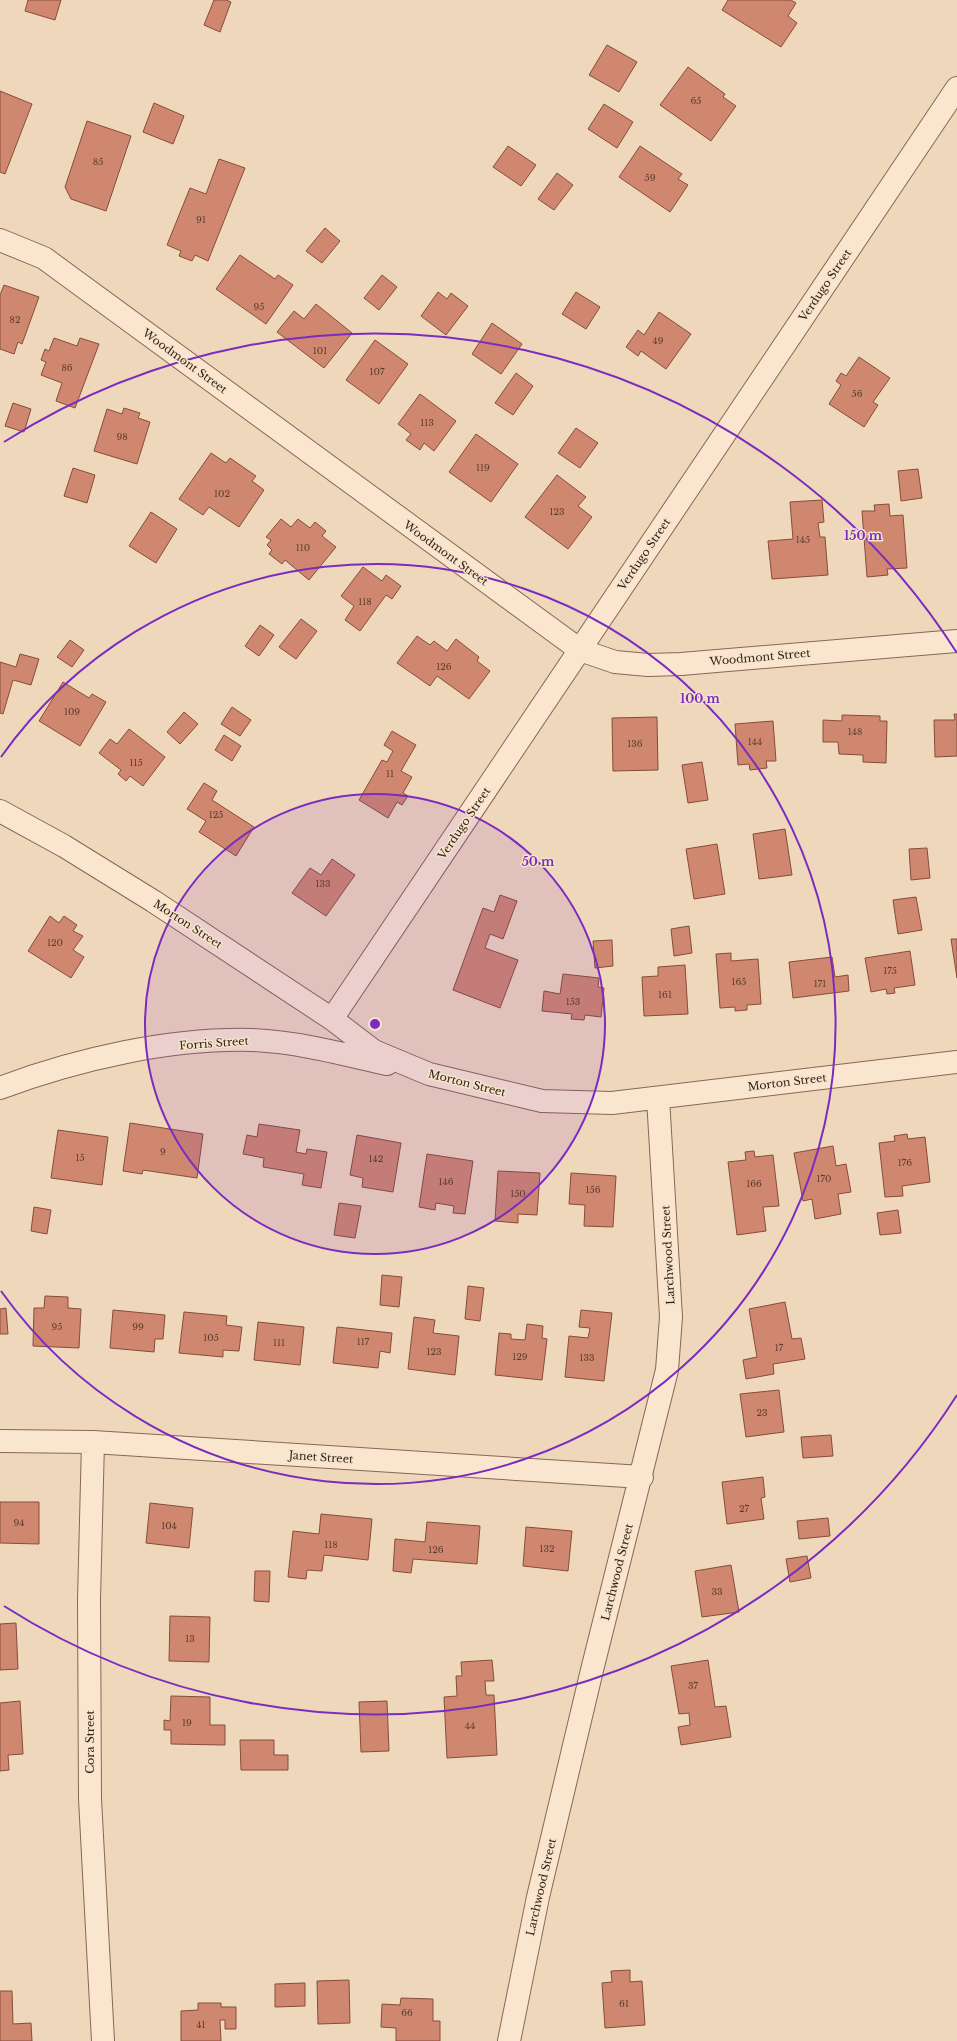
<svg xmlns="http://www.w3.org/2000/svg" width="957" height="2041" font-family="'Libre Baskerville',serif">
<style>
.building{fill:#cf886f;stroke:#864c3a}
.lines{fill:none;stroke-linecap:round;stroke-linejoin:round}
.street-casing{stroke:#876755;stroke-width:24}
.street{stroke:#fae6ce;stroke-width:22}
.ring{fill:none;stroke:#7b2cbf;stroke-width:2}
.labels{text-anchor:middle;stroke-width:3;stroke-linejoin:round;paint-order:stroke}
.number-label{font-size:9px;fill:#5c3c2f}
.street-label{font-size:11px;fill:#35231a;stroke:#f6e3cb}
.centre{fill:#7b2cbf;stroke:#f6e3cb;stroke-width:2}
.ring-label{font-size:12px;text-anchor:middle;font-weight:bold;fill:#7b2cbf;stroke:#f6e3cb;stroke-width:3;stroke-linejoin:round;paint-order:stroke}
</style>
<rect width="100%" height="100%" fill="#efd7bb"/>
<path class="building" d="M28,0h33l-6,20 -30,-9z
M214,0h12l5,2 -11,30 -16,-7z
M728,0h63l5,3 -8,13 9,7 -16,24 -59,-37z
M607,45l30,17 -18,30 -30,-17z
M688,67l37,27 -2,3 13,9 -25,35 -51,-36z
M0,91l32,13 -27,70 -5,-2z
M154,103l30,13 -11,28 -30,-12z
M604,104l29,18 -16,26 -29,-19z
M87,121l44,15 -25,75 -35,-12 -6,-12z
M508,146l28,19 -15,21 -28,-19z
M640,146l42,28 -4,5 10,6 -18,27 -51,-35z
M219,159l26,9 -37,93 -13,-6 -3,6 -13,-5 2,-5 -14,-6 23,-57 16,6z
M557,173l16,12 -19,25 -16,-11z
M325,228l15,13 -18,22 -16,-12z
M240,255l35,24 3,-4 15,10 -27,39 -50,-35z
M382,275l15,12 -18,23 -15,-12z
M4,285l35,12 -17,47 -4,-2 -4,12 -14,-5v-54z
M438,292l9,7 4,-6 17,13 -22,29 -25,-19z
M576,292l24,15 -14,22 -24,-15z
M316,304l36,29 -28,35 -47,-36 17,-21 10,8z
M659,312l32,22 -25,35 -25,-18 -3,5 -12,-9 12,-17 6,5z
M492,323l30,21 -21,30 -29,-20z
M54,338l23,8 3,-8 19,6 -24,64 -19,-7 6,-18 -21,-8 5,-13 -5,-2 4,-11 4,2z
M375,340l33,24 -29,40 -33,-24z
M859,357l31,21 -17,24 5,3 -14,22 -35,-23 12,-19 -5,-4 5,-8 5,3z
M516,373l17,13 -20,29 -18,-12z
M420,394l36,27 -22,30 -10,-8 -4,7 -14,-10 5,-6 -13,-10z
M13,403l18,6 -7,23 -19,-6z
M124,408l16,5 -2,5 12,4 -13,42 -43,-13 13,-42 15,5z
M576,428l22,15 -18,25 -22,-15z
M476,434l42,30 -27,38 -42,-30z
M211,453l15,10 4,-5 26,18 -4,5 12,9 -25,37 -30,-20 -6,8 -24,-16z
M73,468l22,7 -8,28 -23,-7z
M918,469l4,29 -21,3 -3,-30z
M557,475l29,22 -8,9 14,11 -24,32 -43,-32z
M822,500l2,22 -6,1 2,14h5l3,38 -56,4 -4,-38 25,-2 -3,-37z
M889,504l1,12 13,-1 4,53 -20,1 1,6 -21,2 -5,-66h13l-1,-6z
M151,512l26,17 -21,34 -27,-17z
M281,519l10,8 7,-8 12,9 5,-6 11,9 -4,5 14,11 -27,33 -24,-20 -3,4 -13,-10 3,-4 -5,-5 4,-5 -5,-3z
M363,567l19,14 4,-6 15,11 -9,13 -6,-4 -26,36 -15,-11 9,-14 -13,-10z
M301,619l16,12 -21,28 -17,-12z
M260,625l14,10 -15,21 -14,-10z
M417,636l13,9 4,-4 13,10 9,-12 23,18 -2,4 13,10 -21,28 -32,-23 -7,10 -33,-23z
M70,640l14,10 -12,17 -15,-10z
M20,654l19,5 -8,26 -18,-5 -10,34 -3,-1v-51l16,5z
M63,682l26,16 3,-4 14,8 -26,44 -41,-25z
M232,707l19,13 -11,16 -19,-12z
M184,712l14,12 -18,20 -13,-12z
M954,714h3v42l-22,1 -1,-37h21z
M842,715l38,1v5h7l-1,42 -23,-1v-7l-24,-1 -1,-12h-15v-22l19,1z
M657,717l1,53 -45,1 -1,-53z
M773,721l3,40h-10l1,7 -17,2 -1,-6 -11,1 -3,-41z
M129,729l36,28 -22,29 -13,-10 -4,5 -8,-7 3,-4 -22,-17 11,-14 7,5z
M392,731l24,14 -15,26 11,6 -9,16 5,3 -6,9 -5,-3 -9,16 -29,-18 23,-40 5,2 6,-11 -9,-6z
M224,735l17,11 -9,15 -17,-11z
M702,762l6,38 -20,3 -6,-38z
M204,783l13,8 -5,9 42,27 -18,29 -37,-24 7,-11 -19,-12z
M785,829l7,46 -33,4 -6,-45z
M717,844l8,50 -31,5 -8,-50z
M927,848l3,30 -19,2 -2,-31z
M332,859l23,16 -29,41 -34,-23 18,-25 11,7z
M500,895l17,6 -14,38 -13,-5 -5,14 33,12 -18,48 -47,-18 30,-82 11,4z
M916,897l6,33 -24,4 -5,-34z
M50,916l9,7 5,-7 13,9 -4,6 10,5 -10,14 11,7 -13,21 -43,-27z
M689,926l3,27 -18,3 -3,-27z
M951,939h6v39z
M612,940l1,26 -18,2 -2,-27z
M910,951l5,34 -21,3 1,5 -8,1 -1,-5 -15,3 -6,-34z
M731,953v8l27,-2 3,45 -14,1v5l-12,1v-4l-15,1 -4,-54z
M832,957l3,20 13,-2 1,16 -56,7 -4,-36z
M685,965l3,49 -44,2 -2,-39 16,-1v-9z
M563,974l36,4 -1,9 6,1 -3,29 -16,-2 -1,5 -13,-1 1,-5 -30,-3 2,-20 16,3z
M130,1123l73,11 -6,44 -54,-8 -1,4 -19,-3z
M259,1124l41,6 -4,22 10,2 1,-5 20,3 -6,36 -19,-3 2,-11 -41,-7 1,-9 -21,-4 4,-19 10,2z
M58,1130l50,7 -6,48 -51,-7z
M907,1134l1,5 17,-2 5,45 -28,4 1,10 -18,1 -6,-54 16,-2 -1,-5z
M357,1135l44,8 -8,49 -31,-5 1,-9 -13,-3z
M833,1146l3,20 10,-2 5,28 -13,2 3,20 -26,5 -3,-20 -9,2 -9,-48z
M754,1151l1,6 18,-2 6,51 -16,1 3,24 -29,4 -9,-73 18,-2 -1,-8z
M427,1154l46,7 -8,53 -12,-1 1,-7 -18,-3 -1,7 -16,-3z
M498,1171l42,2 -3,42 -19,-1v9l-23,-2z
M571,1173l45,3 -3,51 -29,-1 1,-21 -16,-1z
M339,1203l22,3 -6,32 -21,-3z
M34,1207l17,3 -4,24 -16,-3z
M898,1210l3,23 -21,2 -3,-22z
M382,1275l20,2 -3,30 -19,-2z
M468,1286l16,2 -4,33 -15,-2z
M45,1296l23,1v11l13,1 -2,39 -46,-2 1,-38h10z
M785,1302l7,37 9,-1 4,21 -32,5 1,10 -28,5 -3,-19 14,-3 -8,-48z
M6,1308l2,26h-8v-25z
M113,1310l52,5 -2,24h-8l-1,13 -44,-4z
M581,1310l31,3 -8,68 -39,-4 4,-41 19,2 2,-10 -11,-1z
M184,1312l43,4 -1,9 16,2 -3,24 -16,-1v7l-44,-4z
M414,1317l21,3 -2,13 26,3 -4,39 -47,-6z
M258,1322l46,5 -4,38 -46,-5z
M527,1324l16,2 -1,12 5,1 -5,41 -47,-5 4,-42 12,1v5l14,1z
M337,1327l55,6 -2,20 -10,-2 -2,17 -45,-5z
M779,1390l5,42 -38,5 -6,-43z
M831,1435l2,21 -30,2 -2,-21z
M763,1477l2,20 -4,1 3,21 -37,5 -5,-42z
M0,1502h39v42l-39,-1z
M150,1503l43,5 -4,40 -43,-5z
M321,1514l51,5 -4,41 -44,-5 -2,16 -15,-1 -1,9 -18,-2 5,-46 26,3z
M828,1518l2,18 -31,3 -2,-18z
M427,1522l53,4 -3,38 -64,-5 -2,14 -18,-2 2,-32 30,3z
M526,1527l46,4 -4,40 -45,-5z
M807,1556l4,22 -21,4 -4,-23z
M731,1565l8,47 -37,5 -7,-46z
M255,1571h15l-1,31 -15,-1z
M170,1616l40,1 -1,45 -40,-1z
M16,1623l2,46 -18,1v-46z
M492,1660l2,21h-9l1,14h8l3,60 -50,3 -3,-61 13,-1 -1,-20h6l-1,-14z
M708,1660l7,47 11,-1 5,31 -50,8 -3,-18 12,-2 -1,-12 -10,1 -8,-48z
M171,1696l39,1v28h15v20l-54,-1v-14h-7v-10l6,1z
M20,1701l3,53 -15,1 1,15 -9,1v-68z
M387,1701l2,50 -28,1 -2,-50z
M240,1740h34v15h14v15h-47z
M630,1970v12l12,-1 3,44 -40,3 -3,-45 10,-1 -1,-11z
M349,1980l1,43 -32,1 -1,-43z
M305,1983v23l-30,1v-23z
M0,1991h12l1,33 18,-1 1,18h-32z
M401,1998l32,1v22h7v20h-44v-13l-15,-1 1,-23 18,1z
M198,2003h23v4h15v22h-11v-9h-5l1,21h-40v-30l17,-1z"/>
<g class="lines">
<g class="street-casing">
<path id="street" d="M0,240l44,18 536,392 35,12 33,3 33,-1 276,-23
M0,811l64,35 89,55 179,118 42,32 55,23 113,27 70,2 345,-41
M332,1019l625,-931
M0,1088c77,-29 170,-50 252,-48 46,2 91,14 135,24
M0,1441l93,1 549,35
M93,1442l-4,158 1,199 13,242
M509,2041l29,-144 54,-227 75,-300 4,-53 -13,-219"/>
</g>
<use href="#street" class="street"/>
</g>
<circle cx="375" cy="1024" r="230" fill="#7b2cbf" fill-opacity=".12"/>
<g class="ring">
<circle cx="375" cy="1024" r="230"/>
<path d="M1 757A460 460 0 1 1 1 1291"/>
<path d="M957 1395A690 690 0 0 1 4 1606M4 442A690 690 0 0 1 957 653"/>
</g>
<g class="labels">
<g class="number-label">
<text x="696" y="104">65</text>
<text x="98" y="165">85</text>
<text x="650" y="181">59</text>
<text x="201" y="223">91</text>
<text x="259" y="310">95</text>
<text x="15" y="323">82</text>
<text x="658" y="344">49</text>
<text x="320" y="354">101</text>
<text x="67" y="371">86</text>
<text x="377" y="375">107</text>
<text x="857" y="397">56</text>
<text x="427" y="426">113</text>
<text x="122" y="440">98</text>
<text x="483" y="471">119</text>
<text x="222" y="497">102</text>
<text x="557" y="515">123</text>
<text x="803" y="543">145</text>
<text x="303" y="551">110</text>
<text x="365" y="605">118</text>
<text x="444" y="670">126</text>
<text x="72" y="715">109</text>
<text x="855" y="735">148</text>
<text x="755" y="745">144</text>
<text x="635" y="747">136</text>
<text x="136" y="766">115</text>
<text x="390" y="777">11</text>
<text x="216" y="818">125</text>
<text x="323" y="887">133</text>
<text x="55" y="946">120</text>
<text x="890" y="974">175</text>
<text x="739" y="985">165</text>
<text x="820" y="987">171</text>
<text x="665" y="998">161</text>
<text x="573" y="1005">153</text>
<text x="163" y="1155">9</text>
<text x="80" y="1161">15</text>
<text x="376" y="1162">142</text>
<text x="905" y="1166">176</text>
<text x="824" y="1182">170</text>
<text x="446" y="1185">146</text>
<text x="754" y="1187">166</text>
<text x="593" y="1193">156</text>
<text x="518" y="1197">150</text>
<text x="57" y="1330">95</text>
<text x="138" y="1330">99</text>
<text x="211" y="1341">105</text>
<text x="363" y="1345">117</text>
<text x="279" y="1346">111</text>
<text x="779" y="1351">17</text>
<text x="434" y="1355">123</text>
<text x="520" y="1360">129</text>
<text x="587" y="1361">133</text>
<text x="762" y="1416">23</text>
<text x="744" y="1512">27</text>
<text x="19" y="1526">94</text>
<text x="169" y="1529">104</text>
<text x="331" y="1548">118</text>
<text x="547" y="1552">132</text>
<text x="436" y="1553">126</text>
<text x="717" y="1595">33</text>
<text x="190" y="1642">13</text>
<text x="693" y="1689">37</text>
<text x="187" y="1726">19</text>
<text x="470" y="1729">44</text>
<text x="624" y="2007">61</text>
<text x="407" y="2016">66</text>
<text x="201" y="2028">41</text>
</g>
<g class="street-label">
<text transform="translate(825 285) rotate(-56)" y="4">Verdugo Street</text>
<text transform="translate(185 361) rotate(36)" y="4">Woodmont Street</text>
<text transform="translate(446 553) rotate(36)" y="4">Woodmont Street</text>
<text transform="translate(644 554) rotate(-56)" y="4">Verdugo Street</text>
<text transform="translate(760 657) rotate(-5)" y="4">Woodmont Street</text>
<text transform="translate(464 823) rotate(-56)" y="4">Verdugo Street</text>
<text transform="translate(188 924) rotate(33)" y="4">Morton Street</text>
<text transform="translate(214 1043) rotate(-4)" y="4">Forris Street</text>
<text transform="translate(787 1082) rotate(-7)" y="4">Morton Street</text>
<text transform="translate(467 1083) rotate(14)" y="4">Morton Street</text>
<text transform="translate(668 1255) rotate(-93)" y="4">Larchwood Street</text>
<text transform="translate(321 1457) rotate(4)" y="4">Janet Street</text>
<text transform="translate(617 1572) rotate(-76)" y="4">Larchwood Street</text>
<text transform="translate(90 1742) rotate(-90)" y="4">Cora Street</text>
<text transform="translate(541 1887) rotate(-77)" y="4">Larchwood Street</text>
</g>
</g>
<circle cx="375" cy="1024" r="6" class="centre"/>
<g class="ring-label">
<text x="863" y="540">150 m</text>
<text x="700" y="703">100 m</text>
<text x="538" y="866">50 m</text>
</g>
</svg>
